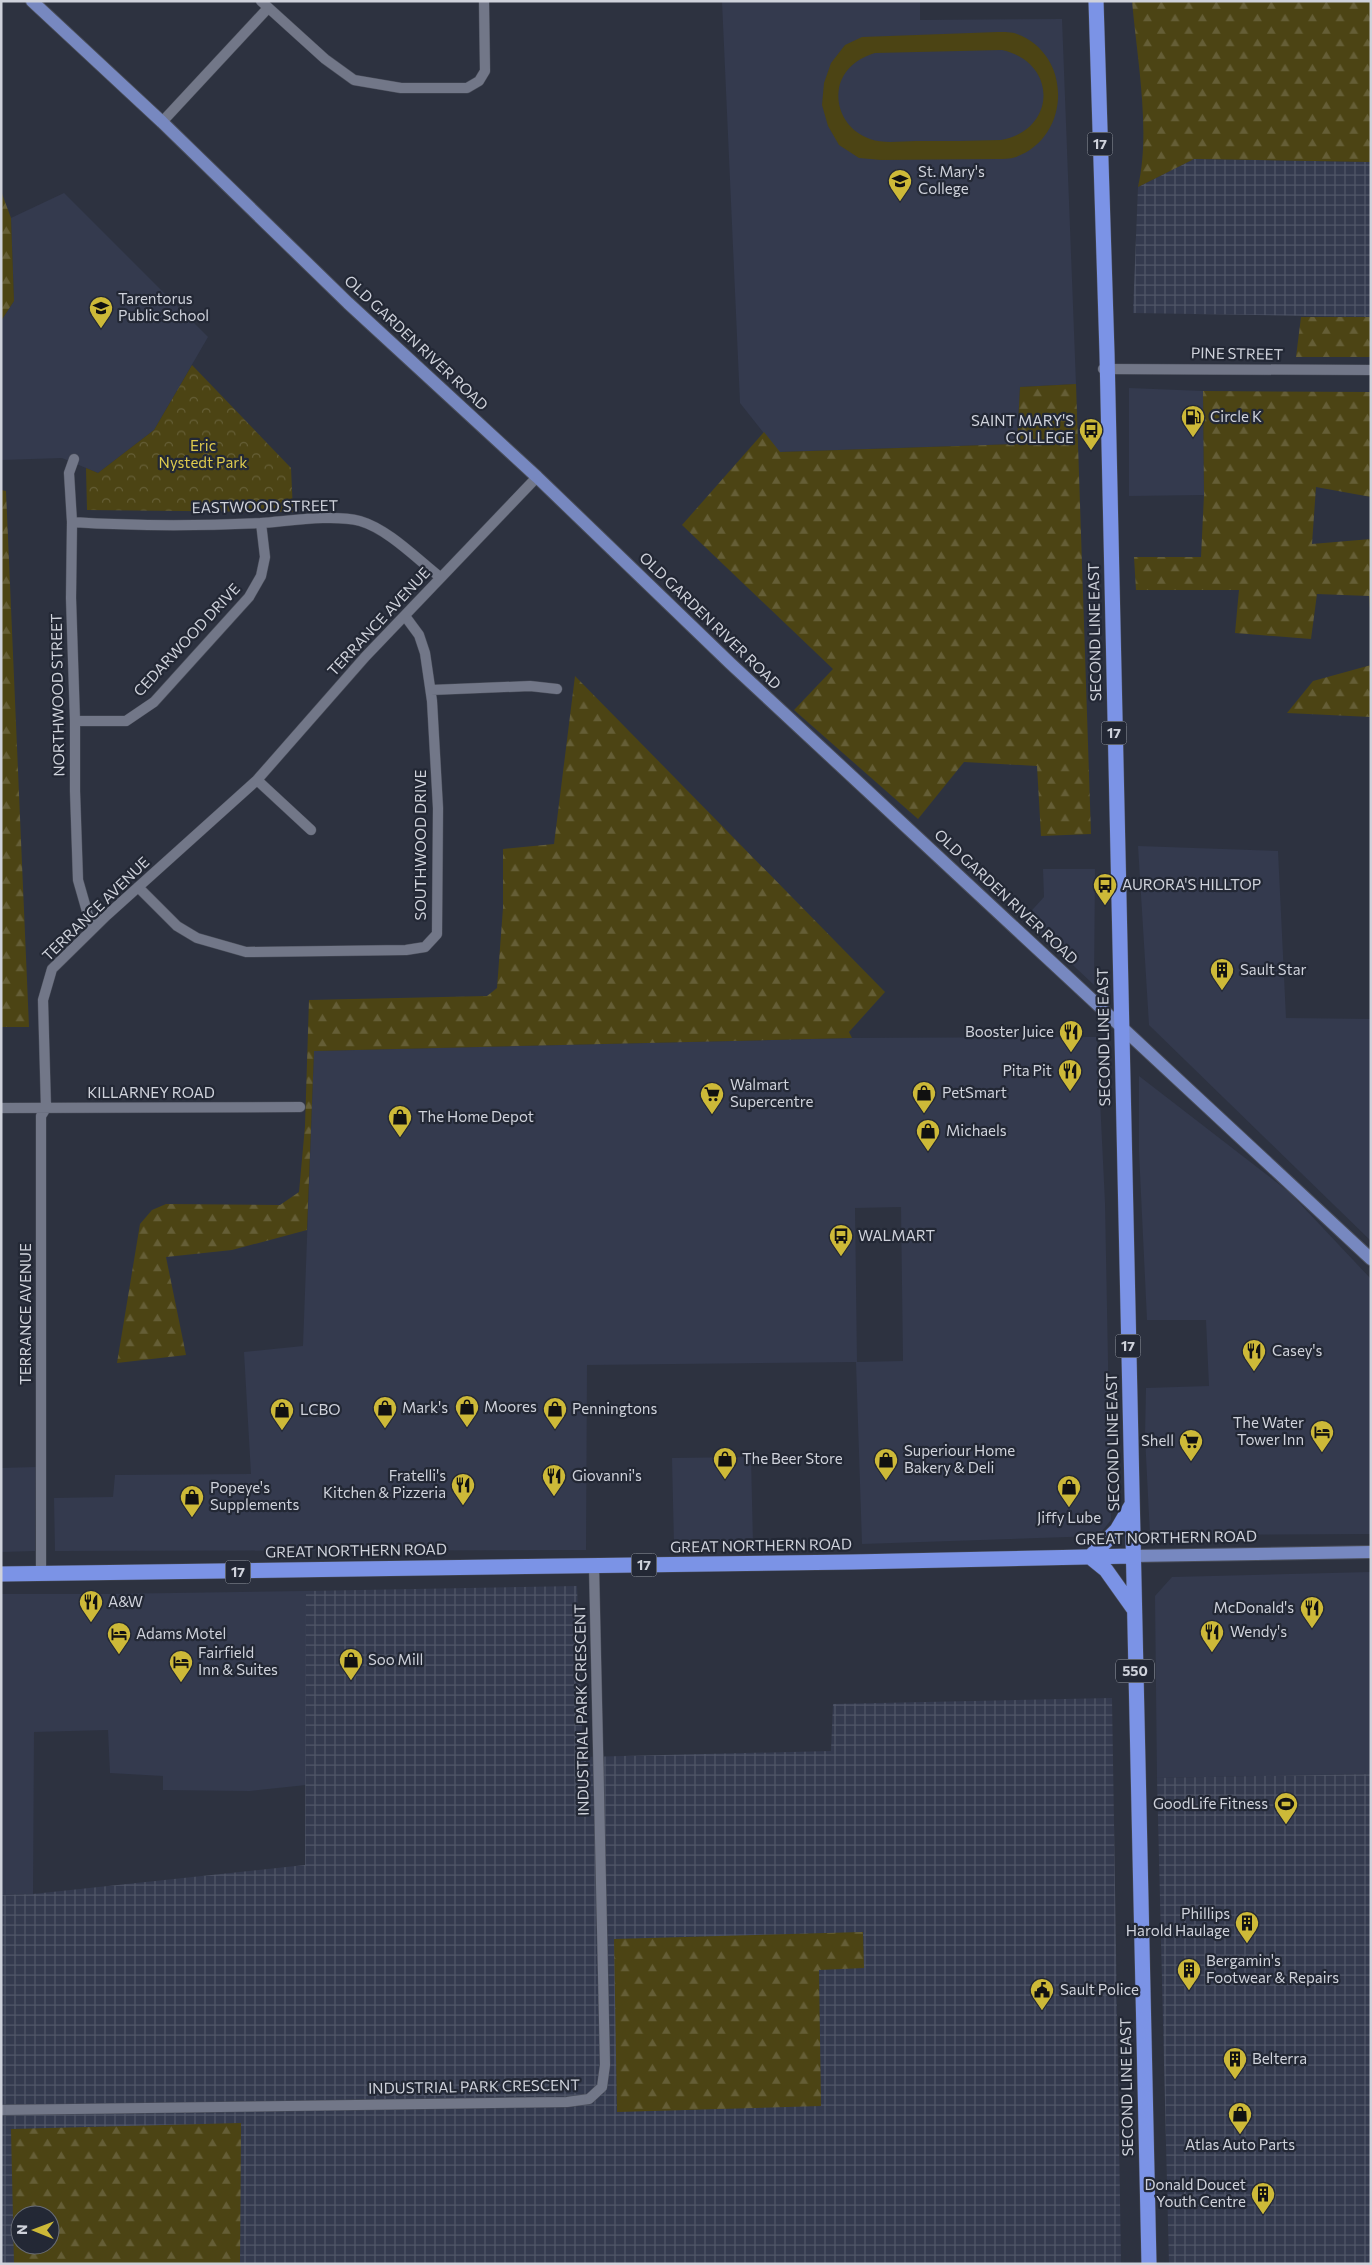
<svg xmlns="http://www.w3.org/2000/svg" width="1372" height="2265" font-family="Commissioner,sans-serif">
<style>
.built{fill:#343a4e;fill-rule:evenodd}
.industrial{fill:url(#industrial-grid);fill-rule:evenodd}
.forest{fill:url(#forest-firs);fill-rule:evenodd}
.park{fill:url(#park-crowns)}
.pitch{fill:#4c4414;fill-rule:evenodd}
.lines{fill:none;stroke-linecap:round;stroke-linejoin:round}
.minor-casing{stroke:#494d59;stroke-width:11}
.major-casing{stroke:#494d59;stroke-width:14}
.highway-casing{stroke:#494d59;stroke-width:16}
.minor{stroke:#727788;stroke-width:10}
.major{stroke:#7788c0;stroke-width:12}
.highway{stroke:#7b93e6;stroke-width:15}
.labels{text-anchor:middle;stroke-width:4.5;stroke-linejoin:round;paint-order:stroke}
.shield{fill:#232835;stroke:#9b9fa9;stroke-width:1}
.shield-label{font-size:14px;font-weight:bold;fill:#cfd2db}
.poi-label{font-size:15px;fill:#cfd2db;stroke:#232835;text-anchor:start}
.street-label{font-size:15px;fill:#cfd2db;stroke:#232835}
.park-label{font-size:15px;fill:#dfcb4d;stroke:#232835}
</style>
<defs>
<pattern id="industrial-grid" width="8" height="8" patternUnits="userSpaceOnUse" patternTransform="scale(1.25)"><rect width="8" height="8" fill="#343a4e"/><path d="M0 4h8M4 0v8" fill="none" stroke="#505667"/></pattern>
<pattern id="forest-firs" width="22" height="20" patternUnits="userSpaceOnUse" patternTransform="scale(1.25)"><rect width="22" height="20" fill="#4c4414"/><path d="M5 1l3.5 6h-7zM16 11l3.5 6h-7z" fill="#655e36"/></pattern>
<pattern id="park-crowns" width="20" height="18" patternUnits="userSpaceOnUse" patternTransform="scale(1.25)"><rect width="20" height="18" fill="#4c4414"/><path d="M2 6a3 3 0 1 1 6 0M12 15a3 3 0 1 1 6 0" fill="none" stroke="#655e36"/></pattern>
</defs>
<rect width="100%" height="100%" fill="#2d3240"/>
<path class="built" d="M722,1h198v19l142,-1 14,365 -56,3 -3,57 -238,8 -39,-49z
M64,193l144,144 -54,93 -56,43 -36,-15 -61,2v-139l13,-20 -3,-83z
M1129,388l74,3 1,104 -75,1z
M1138,846l140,5 8,167 85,1v222l-222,-216z
M1043,869h52l-1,116 -70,-66 20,-22z
M1097,1037l8,166 6,317 -13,16 -236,8 -6,-182 -269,3 -1,185 -531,1 -1,-53 59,-1 2,-22 136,-1 -7,-122 59,-6 11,-295 538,-13zM901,1207l2,154 -46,1 -2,-154z
M1139,1076l150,116 82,87v255l-221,1 -5,-99 1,-48 63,-2 -3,-66h-59l-8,-168z
M751,1457l2,87 -79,1 -2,-87z
M36,1467l-1,84 -34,1v-84z
M1371,1572v202l-214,4 -2,-182 17,-19z
M306,1591v194l-56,6 -87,-1v-14l-53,-3 -2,-43 -74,2 -1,162 -32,1v-301h106z"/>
<path class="industrial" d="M1194,159l177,3v155l-238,-4 5,-126z
M577,1586l6,171 248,-6 2,-47 279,-6 9,566h-1120v-369l32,-1 272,-29 1,-274zM20,2215h30v30h-30z
M1371,1774v490h-202l-12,-486z"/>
<path class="forest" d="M1132,1h239v161l-177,-3 -56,28c13,-55 -1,-129 -6,-186z
M1,191l10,27 3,83 -13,20z
M1301,317h70v40h-75z
M1076,384l15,450 -50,2 -4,-70 -73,-4 -46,57 -124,-109 39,-41 -151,-144 82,-93 16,20 237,-8 3,-57z
M1203,391l168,1v105l-55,-10 -4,57 59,-5v82l-2,-25 -52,-2 -6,45 -76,-6 4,-43h-103l-2,-33h67l3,-62z
M1,490l5,1 23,536h-28z
M1371,665v52l-84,-4 26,-32z
M575,676l310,316 -36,40 3,6 -538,13 -7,179 -75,20 -66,7 20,98 -69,8 23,-139 12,-14 14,-6 114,1 19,-13 6,-66 4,-126 178,-4 10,-8 6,-80v-59l51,-5z
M863,1932l1,36 -45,2 2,136 -204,6 -3,-173z
M241,2123l-1,141h-226l-3,-135zM20,2215h30v30h-30z"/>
<path class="park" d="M192,365l99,103 2,44 -206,-2 -1,-42 12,5 56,-43z"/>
<path class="pitch" d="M998,32c6,0 14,0 19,2 56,21 54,103 -1,123 -6,2 -13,2 -19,2l-116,1 -22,-2 -20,-13 -11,-19 -6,-21 2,-22 7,-20 14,-18 17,-8zM1002,50c56,12 55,80 -1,90 -28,1 -57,1 -85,1 -15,0 -32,3 -46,-2 -21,-7 -35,-28 -31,-51 4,-19 19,-30 36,-35z"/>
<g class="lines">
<g class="minor-casing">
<path id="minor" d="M261,1l64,58 29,21 47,8h66l12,-7 6,-10 -1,-70
M162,122l106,-114
M1103,369l268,1
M74,459l-5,14 3,49 -1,76 4,123v70l3,89 14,49
M72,522c63,4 127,4 189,1 28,-2 73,-9 99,-2 28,8 57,38 80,56
M431,690l99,-4 27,3
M75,721h51l28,-19 95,-105 12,-21 4,-19 -4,-34
M257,780l54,50
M138,887l39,39 20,12 49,14 160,-2 19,-3 12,-13 1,-126 -6,-107 -7,-48 -6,-18 -14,-19
M1,1108l299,-1
M41,1573v-457l5,-8 -3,-108 9,-31 54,-53 151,-136 108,-123 172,-180
M1,2110l566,-8 22,-3 13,-12 3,-22 -11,-499"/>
</g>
<g class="major-casing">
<path id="major" d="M32,1l130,121 186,181 189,174 194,187 640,595
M1132,1556l239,-4"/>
</g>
<g class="highway-casing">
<path id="highway" d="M1096,1l11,352 42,1911
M1090,1557l27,-27 14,-24
M1090,1557l16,13 27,38
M1,1574l851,-12 280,-6"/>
</g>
<use href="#minor" class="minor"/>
<use href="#major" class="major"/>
<use href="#highway" class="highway"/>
</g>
<defs>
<g id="school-pin" transform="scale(1.25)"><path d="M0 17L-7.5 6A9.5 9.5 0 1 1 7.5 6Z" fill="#cdb938" stroke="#232835"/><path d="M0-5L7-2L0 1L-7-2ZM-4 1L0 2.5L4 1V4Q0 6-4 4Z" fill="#111"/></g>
<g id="fuel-pin" transform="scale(1.25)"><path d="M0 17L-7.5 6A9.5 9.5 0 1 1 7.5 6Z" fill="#cdb938" stroke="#232835"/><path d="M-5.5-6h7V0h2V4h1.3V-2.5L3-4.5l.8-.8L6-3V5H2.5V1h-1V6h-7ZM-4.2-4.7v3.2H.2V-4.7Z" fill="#111"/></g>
<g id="bus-pin" transform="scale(1.25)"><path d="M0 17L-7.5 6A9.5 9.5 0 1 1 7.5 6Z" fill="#cdb938" stroke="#232835"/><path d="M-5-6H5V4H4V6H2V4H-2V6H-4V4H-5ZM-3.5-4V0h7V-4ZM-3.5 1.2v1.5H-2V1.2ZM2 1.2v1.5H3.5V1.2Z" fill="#111"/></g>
<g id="building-pin" transform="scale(1.25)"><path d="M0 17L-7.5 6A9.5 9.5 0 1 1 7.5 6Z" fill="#cdb938" stroke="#232835"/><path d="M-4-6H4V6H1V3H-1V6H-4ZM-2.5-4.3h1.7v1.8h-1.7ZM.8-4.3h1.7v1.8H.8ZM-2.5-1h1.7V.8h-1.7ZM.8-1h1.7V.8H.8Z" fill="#111"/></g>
<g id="restaurant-pin" transform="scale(1.25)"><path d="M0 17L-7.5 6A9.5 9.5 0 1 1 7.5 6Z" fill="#cdb938" stroke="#232835"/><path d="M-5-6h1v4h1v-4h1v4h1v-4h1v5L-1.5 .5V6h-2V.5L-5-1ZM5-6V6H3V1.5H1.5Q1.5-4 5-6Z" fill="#111"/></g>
<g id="shop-pin" transform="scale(1.25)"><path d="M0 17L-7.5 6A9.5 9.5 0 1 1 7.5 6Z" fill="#cdb938" stroke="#232835"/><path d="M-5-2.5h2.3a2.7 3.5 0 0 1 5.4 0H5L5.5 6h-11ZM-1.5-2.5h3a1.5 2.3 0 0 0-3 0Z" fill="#111"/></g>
<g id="supermarket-pin" transform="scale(1.25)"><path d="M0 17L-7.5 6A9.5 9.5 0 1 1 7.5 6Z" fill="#cdb938" stroke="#232835"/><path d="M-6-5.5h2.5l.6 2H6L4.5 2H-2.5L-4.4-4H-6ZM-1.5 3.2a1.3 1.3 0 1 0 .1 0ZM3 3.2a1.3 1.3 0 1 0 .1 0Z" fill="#111"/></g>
<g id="hotel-pin" transform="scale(1.25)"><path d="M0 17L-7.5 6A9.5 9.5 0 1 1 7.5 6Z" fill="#cdb938" stroke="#232835"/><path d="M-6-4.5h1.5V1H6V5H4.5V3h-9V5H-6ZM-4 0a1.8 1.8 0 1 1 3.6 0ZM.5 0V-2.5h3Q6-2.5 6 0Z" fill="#111"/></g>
<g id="stadium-pin" transform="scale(1.25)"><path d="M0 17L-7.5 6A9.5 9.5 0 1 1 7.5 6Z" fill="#cdb938" stroke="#232835"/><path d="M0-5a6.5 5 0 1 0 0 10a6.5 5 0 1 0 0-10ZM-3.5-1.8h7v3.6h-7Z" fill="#111"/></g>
<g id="civic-pin" transform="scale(1.25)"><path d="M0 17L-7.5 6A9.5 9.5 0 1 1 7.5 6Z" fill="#cdb938" stroke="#232835"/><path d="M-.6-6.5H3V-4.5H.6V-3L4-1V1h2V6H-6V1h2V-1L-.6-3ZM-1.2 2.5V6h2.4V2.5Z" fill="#111"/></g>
</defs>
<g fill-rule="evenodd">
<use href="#school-pin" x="900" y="181"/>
<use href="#school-pin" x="101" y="308"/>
<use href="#fuel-pin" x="1193" y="417"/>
<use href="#bus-pin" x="1091" y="430"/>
<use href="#bus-pin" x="1105" y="885"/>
<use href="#building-pin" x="1222" y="970"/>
<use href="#restaurant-pin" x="1071" y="1032"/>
<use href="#restaurant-pin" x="1070" y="1071"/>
<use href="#shop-pin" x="924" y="1093"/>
<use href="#supermarket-pin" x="712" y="1094"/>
<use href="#shop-pin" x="400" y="1117"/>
<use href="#shop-pin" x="928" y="1131"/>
<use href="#bus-pin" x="841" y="1236"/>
<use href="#restaurant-pin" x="1254" y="1351"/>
<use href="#shop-pin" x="467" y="1407"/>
<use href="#shop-pin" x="385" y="1408"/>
<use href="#shop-pin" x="555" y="1409"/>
<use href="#shop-pin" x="282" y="1410"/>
<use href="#hotel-pin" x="1322" y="1432"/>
<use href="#supermarket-pin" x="1191" y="1441"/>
<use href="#shop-pin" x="725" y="1459"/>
<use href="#shop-pin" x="886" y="1460"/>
<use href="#restaurant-pin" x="554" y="1476"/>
<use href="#restaurant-pin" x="463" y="1485"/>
<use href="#shop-pin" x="1069" y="1487"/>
<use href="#shop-pin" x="192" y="1497"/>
<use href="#restaurant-pin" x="91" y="1602"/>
<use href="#restaurant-pin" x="1312" y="1608"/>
<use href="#restaurant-pin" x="1212" y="1632"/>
<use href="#hotel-pin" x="119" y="1634"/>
<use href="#shop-pin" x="351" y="1660"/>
<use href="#hotel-pin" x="181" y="1662"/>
<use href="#stadium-pin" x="1286" y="1804"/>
<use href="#building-pin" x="1247" y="1923"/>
<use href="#building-pin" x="1189" y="1970"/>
<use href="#civic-pin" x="1042" y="1990"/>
<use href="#building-pin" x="1235" y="2059"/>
<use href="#shop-pin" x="1240" y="2114"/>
<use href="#building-pin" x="1263" y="2194"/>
</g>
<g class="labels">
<g class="shield">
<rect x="1087.5" y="132.5" width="25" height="23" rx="4"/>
<rect x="1101.5" y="721.5" width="25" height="23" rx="4"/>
<rect x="1115.5" y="1334.5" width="25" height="23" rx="4"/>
<rect x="631.5" y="1553.5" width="25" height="23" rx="4"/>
<rect x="225.5" y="1560.5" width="25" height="23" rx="4"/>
<rect x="1116" y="1659.5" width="38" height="23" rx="4"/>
</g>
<g class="shield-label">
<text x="1100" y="149">17</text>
<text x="1114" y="738">17</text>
<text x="1128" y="1351">17</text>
<text x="644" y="1570">17</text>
<text x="238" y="1577">17</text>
<text x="1135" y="1676">550</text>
</g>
<g class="poi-label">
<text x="918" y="177">St. Mary's<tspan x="918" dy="17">College</tspan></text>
<text x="118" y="304">Tarentorus<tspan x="118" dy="17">Public School</tspan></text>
<text x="1210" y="422">Circle K</text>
<text x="1074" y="426" text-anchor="end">SAINT MARY'S<tspan x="1074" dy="17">COLLEGE</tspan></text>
<text x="1122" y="890">AURORA'S HILLTOP</text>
<text x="1240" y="975">Sault Star</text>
<text x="1054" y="1037" text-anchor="end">Booster Juice</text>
<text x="1052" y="1076" text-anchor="end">Pita Pit</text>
<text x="730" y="1090">Walmart<tspan x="730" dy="17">Supercentre</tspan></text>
<text x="942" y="1098">PetSmart</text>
<text x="418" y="1122">The Home Depot</text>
<text x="946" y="1136">Michaels</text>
<text x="858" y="1241">WALMART</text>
<text x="1272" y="1356">Casey's</text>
<text x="484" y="1412">Moores</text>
<text x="402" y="1413">Mark's</text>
<text x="572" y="1414">Penningtons</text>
<text x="300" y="1415">LCBO</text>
<text x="1304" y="1428" text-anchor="end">The Water<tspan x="1304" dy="17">Tower Inn</tspan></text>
<text x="1174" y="1446" text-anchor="end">Shell</text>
<text x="904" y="1456">Superiour Home<tspan x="904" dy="17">Bakery &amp; Deli</tspan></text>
<text x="742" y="1464">The Beer Store</text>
<text x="446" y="1481" text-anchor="end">Fratelli's<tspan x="446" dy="17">Kitchen &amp; Pizzeria</tspan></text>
<text x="572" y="1481">Giovanni's</text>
<text x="210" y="1493">Popeye's<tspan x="210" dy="17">Supplements</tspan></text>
<text x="1069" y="1523" text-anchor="middle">Jiffy Lube</text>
<text x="108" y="1607">A&amp;W</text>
<text x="1294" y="1613" text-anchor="end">McDonald's</text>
<text x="1230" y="1637">Wendy's</text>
<text x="136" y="1639">Adams Motel</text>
<text x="198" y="1658">Fairfield<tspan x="198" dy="17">Inn &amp; Suites</tspan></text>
<text x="368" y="1665">Soo Mill</text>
<text x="1268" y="1809" text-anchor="end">GoodLife Fitness</text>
<text x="1230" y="1919" text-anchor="end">Phillips<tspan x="1230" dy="17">Harold Haulage</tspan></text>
<text x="1206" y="1966">Bergamin's<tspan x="1206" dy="17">Footwear &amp; Repairs</tspan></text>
<text x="1060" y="1995">Sault Police</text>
<text x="1252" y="2064">Belterra</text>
<text x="1240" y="2150" text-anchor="middle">Atlas Auto Parts</text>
<text x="1246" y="2190" text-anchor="end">Donald Doucet<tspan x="1246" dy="17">Youth Centre</tspan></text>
</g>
<g class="street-label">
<text transform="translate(416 343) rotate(43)" y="5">OLD GARDEN RIVER ROAD</text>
<text transform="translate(1237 354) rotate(1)" y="5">PINE STREET</text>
<text transform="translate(265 507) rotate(-1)" y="5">EASTWOOD STREET</text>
<text transform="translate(710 621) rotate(44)" y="5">OLD GARDEN RIVER ROAD</text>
<text transform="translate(379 622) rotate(-47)" y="5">TERRANCE AVENUE</text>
<text transform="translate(1095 632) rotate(-91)" y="5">SECOND LINE EAST</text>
<text transform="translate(187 640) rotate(-47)" y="5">CEDARWOOD DRIVE</text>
<text transform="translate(58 695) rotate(-91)" y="5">NORTHWOOD STREET</text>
<text transform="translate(421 845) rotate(-90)" y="5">SOUTHWOOD DRIVE</text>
<text transform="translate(1006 897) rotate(43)" y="5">OLD GARDEN RIVER ROAD</text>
<text transform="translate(96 909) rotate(-44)" y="5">TERRANCE AVENUE</text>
<text transform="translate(1104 1037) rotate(-91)" y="5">SECOND LINE EAST</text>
<text x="151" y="1098">KILLARNEY ROAD</text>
<text transform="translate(26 1314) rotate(-90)" y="5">TERRANCE AVENUE</text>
<text transform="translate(1113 1442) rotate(-91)" y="5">SECOND LINE EAST</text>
<text transform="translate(1166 1538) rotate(-1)" y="5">GREAT NORTHERN ROAD</text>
<text transform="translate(761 1546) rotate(-1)" y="5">GREAT NORTHERN ROAD</text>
<text transform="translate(356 1551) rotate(-1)" y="5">GREAT NORTHERN ROAD</text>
<text transform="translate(582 1710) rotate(-91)" y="5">INDUSTRIAL PARK CRESCENT</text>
<text transform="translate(474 2087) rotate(-1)" y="5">INDUSTRIAL PARK CRESCENT</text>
<text transform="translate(1127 2087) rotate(-91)" y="5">SECOND LINE EAST</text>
</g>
<g class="park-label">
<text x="203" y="451">Eric<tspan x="203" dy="17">Nystedt Park</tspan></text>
</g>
</g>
<rect width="1372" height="2265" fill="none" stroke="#cfd2db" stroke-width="5"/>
<g transform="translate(35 2230) rotate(271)"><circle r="24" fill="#232835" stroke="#686c77"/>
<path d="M0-4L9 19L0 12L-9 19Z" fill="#cdb938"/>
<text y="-8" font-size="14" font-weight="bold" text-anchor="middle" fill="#cfd2db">N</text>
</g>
</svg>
